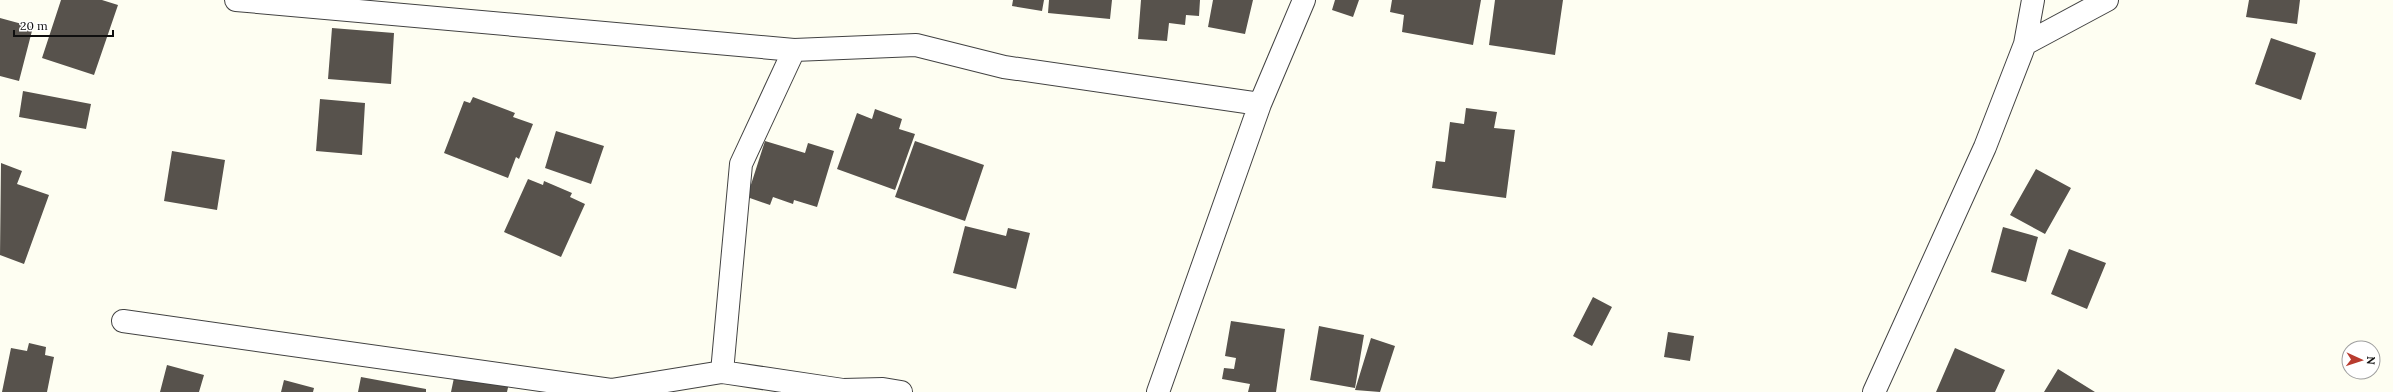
<svg xmlns="http://www.w3.org/2000/svg" width="2393" height="392" font-family="Lora,serif">
<style>
.building{fill:#57524c}
.lines{fill:none;stroke-linecap:round;stroke-linejoin:round}
.street-casing{stroke:#424242;stroke-width:24}
.street{stroke:#fff;stroke-width:22}
</style>
<rect width="100%" height="100%" fill="#fefef2"/>
<path class="building" d="M61,0h41l16,5 -24,70 -52,-17z
M1013,0h31l-2,11 -30,-5z
M1049,0h63l-2,19 -62,-6z
M1141,0h59l-1,16 -13,-1 -1,10 -16,-2 -2,18 -29,-2z
M1213,0h40l-8,34 -37,-7z
M1335,0h24l-6,17 -21,-7z
M1392,0h89l-8,45 -71,-13 2,-17 -14,-3z
M1495,0h68l-8,55 -66,-10z
M2249,0h51l-3,24 -51,-7z
M0,18l33,9 -14,54 -19,-5z
M332,28l62,5 -3,51 -63,-5z
M2271,38l45,15 -15,47 -46,-16z
M23,91l68,13 -5,25 -67,-12z
M473,97l42,16 -2,4 20,7 -14,35 -3,-2 -8,21 -64,-25 20,-52 6,2z
M320,99l45,4 -3,52 -46,-4z
M1466,108l31,4 -3,16 21,2 -9,68 -74,-10 4,-27 9,1 5,-40 14,2z
M875,109l27,10 -3,10 16,5 -20,56 -58,-21 20,-56 15,6z
M556,131l48,15 -13,38 -46,-16z
M765,141l40,12 3,-10 26,8 -17,56 -23,-7 -1,4 -20,-7 -3,8 -23,-8z
M915,141l69,24 -19,56 -70,-24z
M172,151l53,9 -8,50 -53,-9z
M1,163l21,8 -5,13 32,11 -25,69 -24,-9z
M2036,169l35,19 -26,46 -35,-19z
M528,179l15,6 1,-4 28,12 -2,4 15,7 -24,53 -57,-25z
M965,226l41,10 2,-8 22,5 -14,56 -63,-16z
M2003,227l35,10 -12,45 -35,-10z
M2069,249l37,14 -19,46 -36,-15z
M1593,297l19,10 -20,39 -19,-10z
M1231,321l54,8 -9,63h-28l2,-8 -28,-5 2,-11 10,1 2,-11 -11,-2z
M1319,326l45,9 -9,53 -45,-8z
M1668,332l26,4 -4,25 -26,-4z
M1371,338l24,8 -15,46 -25,-2z
M29,343l17,4 -1,8 9,2 -7,35h-45l9,-44 16,3z
M1955,348l50,22 -10,22h-59z
M167,365l37,10 -5,17h-39z
M2058,369l37,23h-51z
M455,373l54,10 -2,9h-56z
M361,377l65,12v3h-68z
M284,380l30,8 -1,4h-32z"/>
<g class="lines">
<g class="street-casing">
<path id="street" d="M236,0l558,50 122,-5 88,22 256,37
M2025,44l82,-44
M123,321l488,69 111,-18 121,18 40,-1 18,3
M722,372l19,-208 53,-114
M1158,392l102,-288 44,-104
M1874,392l111,-245 40,-103 8,-44"/>
</g>
<use href="#street" class="street"/>
</g>
<g transform="translate(2361 360) rotate(93)"><circle r="19" fill="#ffffff" stroke="#9f9f9f"/>
<path d="M0-3L7 15L0 10L-7 15Z" fill="#b83b2e"/>
<text y="-6" font-size="11" font-weight="bold" text-anchor="middle" fill="#0f0f0f">N</text>
</g>
<path d="M14 30v6h99v-6" fill="none" stroke="#0f0f0f" stroke-width="2"/>
<text x="20" y="30" font-size="12" fill="#0f0f0f" stroke="#ffffff" stroke-width="3" paint-order="stroke">20 m</text>
</svg>
